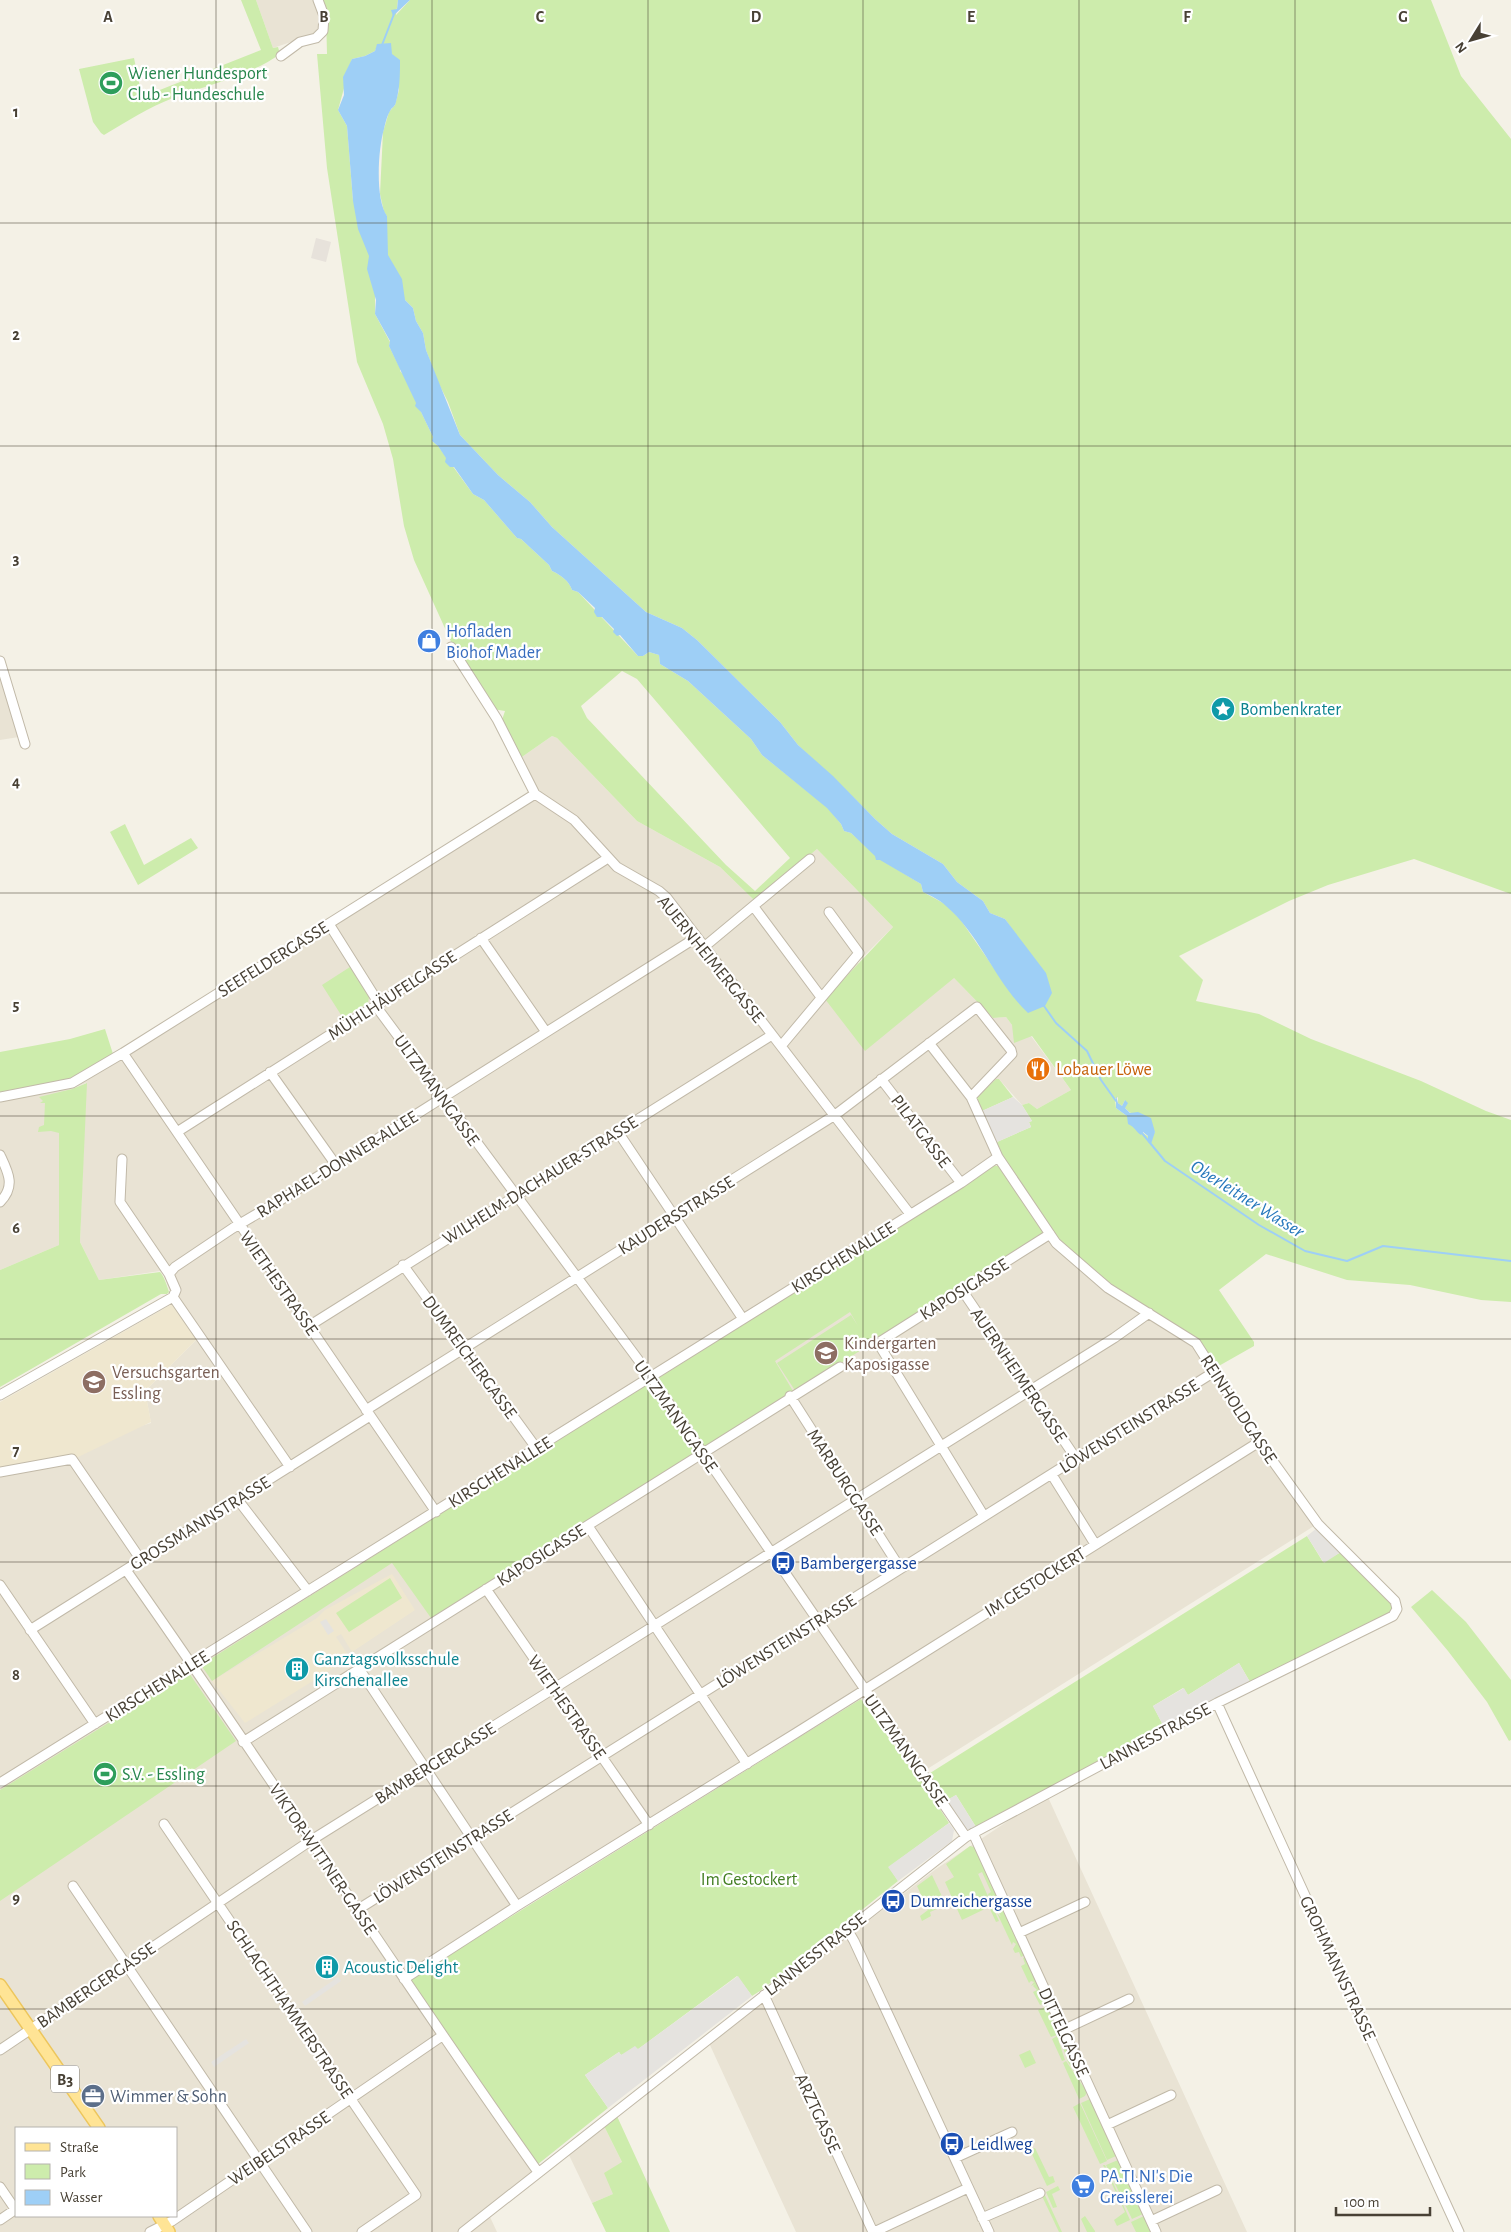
<svg xmlns="http://www.w3.org/2000/svg" width="1511" height="2232" font-family="'Alegreya Sans',sans-serif">
<style>
.residential{fill:#e9e3d4;fill-rule:evenodd}
.industrial{fill:#e7e2db}
.education{fill:#efe7cf}
.green{fill:#cdecac;fill-rule:evenodd}
.parking{fill:#e5e3df}
.water{fill:#9ecff6}
.lines{fill:none;stroke-linecap:round;stroke-linejoin:round}
.stream{stroke:#9ecff6;stroke-width:2}
.minor-casing{stroke:#c1b9a8;stroke-width:11}
.major-casing{stroke:#edc65c;stroke-width:14}
.minor{stroke:#fff;stroke-width:9}
.major{stroke:#ffe495;stroke-width:11}
.grid{fill:none;stroke:#484135;stroke-width:1;stroke-opacity:0.55}
.labels{text-anchor:middle;stroke-width:4.5;stroke-linejoin:round;paint-order:stroke}
.shield{fill:#fff;stroke:#7f7a72;stroke-width:1}
.shield-label{font-size:16px;font-weight:bold;fill:#484135}
.leisure-label{font-size:18px;fill:#27864d;stroke:#fff;text-anchor:start}
.shop-label{font-size:18px;fill:#366cbe;stroke:#fff;text-anchor:start}
.culture-label{font-size:18px;fill:#0d838f;stroke:#fff;text-anchor:start}
.street-label{font-size:18px;fill:#484135;stroke:#fff}
.food-label{font-size:18px;fill:#c56008;stroke:#fff;text-anchor:start}
.education-label{font-size:18px;fill:#785e54;stroke:#fff;text-anchor:start}
.transit-label{font-size:18px;fill:#164399;stroke:#fff;text-anchor:start}
.park-label{font-size:18px;fill:#437e23;stroke:#fff}
.service-label{font-size:18px;fill:#4e5e75;stroke:#fff;text-anchor:start}
.water-label{font-size:19px;font-style:italic;fill:#2678bc;stroke:#fff}
.grid-label{font-size:16px;text-anchor:middle;font-weight:bold;fill:#484135;stroke:#fff;stroke-width:4.5;stroke-linejoin:round;paint-order:stroke}
</style>
<rect width="100%" height="100%" fill="#f4f1e6"/>
<path class="residential" d="M256,0h57l9,27 -4,6 -45,15z
M0,673l19,64 -19,3z
M552,736l5,2 80,83 83,46 35,34 62,-52 76,78 -36,36 97,15 39,40 13,-1 6,8 19,11 40,54 -34,19 -8,-6 -7,2 -23,-26 -20,15 -2,4 25,56 54,81 48,44 94,62 64,99 60,81 -398,250 -60,-83 -463,290 132,194 -74,60h-459v-763l151,-46 -6,-32 53,-53 -24,-35 -11,-30 -3,-2 -61,9 -19,-38 6,-159 -19,8 -8,41v113l-59,25v-168l70,-15 17,-7 35,-21 406,-256 5,-16 -14,-28zM16,2128h160v88h-160z
M1047,1795l200,437h-451l-87,-189 227,-174z
M603,2124l19,38 -9,32 -21,9 -24,-50z
M490,2217l7,15h-27z"/>
<path class="industrial" d="M316,238l15,4 -5,20 -15,-4z"/>
<path class="education" d="M174,1303l24,35 -53,53 6,31 -75,36 -76,11v-67z
M392,1574l23,36 -63,42 -11,-18 -5,3 14,21 -105,65 -33,-42 105,-63 8,-8z"/>
<path class="green" d="M241,0h15l17,48 5,-1 2,7c-32,23 -71,30 -107,44 -24,9 -47,24 -69,37l-3,-2 -8,-11 -14,-53 55,-11 8,39 119,-47z
M319,0h79l-2,15 14,-15h1021l30,76 50,63v755l-97,-35 -86,26 -39,16 -110,55 24,24 -7,21 63,13 52,25 110,42 65,30 25,9v182l-30,-2 -71,-15 -63,-5 -81,-26 -47,36 35,52v4l-37,21 -19,-26 -94,-62 -49,-44 -53,-81 -5,-12 34,-15 -2,-5 3,-1 -10,-16 7,-2 8,6 34,-19 -39,-54 -18,7 -2,-18 -6,-8 -13,1 -39,-40 -89,73 -40,-52 68,-72 -76,-78 -62,52 -35,-34 -83,-46 -80,-83 -5,-2 -33,23 -18,-36 4,-12 -12,-2 -40,-63 -39,-86 -10,-34 -11,-67 -10,-35 -26,-62 -30,-194 -10,-114h10l-1,-42zM378,44h5l9,10 7,36 -4,15 -6,7 -6,20 -3,62 4,18 3,4 -34,-15 -6,-75 -9,-16 14,-51 13,-3 10,-5zM375,296l30,4 8,8 3,13 7,12 3,17 12,32 10,20 12,33 38,40 32,27 22,25 94,85 36,16 15,12 83,82 18,23 50,47 27,27 17,15 51,30 14,18 26,19 7,12 15,6 18,26 -25,29 -38,-55 -15,-15 -22,-12 -2,-8 -41,-25 -29,-26 -7,-2 -3,-7 -13,-16 -66,-53 -11,-16 -63,-58 -28,-17 -1,-9 -10,-3 -6,4h-5l-60,-64 -6,-2c-3,-9 -11,-15 -20,-19l-3,-6 -28,-26 -4,-1 -33,-38 -11,-6 -35,-48 -6,-5 1,-4 -30,-63 -3,-3v-3l-11,-22 1,-4 -15,-28zM622,671l15,8 153,179 -35,33 -29,-26 -139,-147 -6,-12zM1118,1097v6l4,3 3,-6v8c9,10 24,12 30,24l-5,6 -15,-11 -8,-11 -11,-8 -1,-9z
M125,824l19,41 47,-27 7,10 -60,37 -28,-53z
M350,967l19,30 -1,6 -25,15 -21,-33z
M105,1029l8,25 -40,25 -73,15v-42l70,-13z
M996,1079h3l14,18 -31,14 -6,-13z
M87,1083l-7,159 19,38 61,-8c4,4 7,14 9,20l-2,2h-6l-161,93v-117l59,-25v-112l-8,-2 -13,1 1,-5 5,-2 1,-22h-5l3,-2 -4,-4 33,-8z
M994,1166h6l44,66 -248,160 -19,-29 74,-48 7,11 -8,-14 -75,49 18,30 -90,57 -46,-69z
M646,1384h5l44,65 -3,7 -261,162 -39,-55 -180,118 -11,-16z
M1307,1536l16,26 18,-10 51,50 -1,12 -141,68 -11,-19 -51,32 -5,-7 -30,18 11,21 -188,100 -20,-32 -18,11 11,17 -60,44 9,14 -138,110 -8,5 -15,-20 -100,74 -16,5 -2,-3 -34,23 23,33 -71,57 -128,-185 452,-281 58,81z
M390,1578l12,20 -53,34 -13,-19z
M1432,1590l34,32 45,58v60l-2,1 -22,-39 -39,-51 -37,-44z
M189,1673l47,68 -236,160v-111z
M970,1846l7,2 50,106 -6,3 -2,-5 -4,1 -2,-4 3,-5 -3,-2 -1,3 -15,-32 4,4 -5,-10h-2l-6,-13 3,-2 -9,-20 -4,2 -3,-7 24,54 -3,1 -7,-15 -27,13 -17,-38 9,-5 -8,-13z
M932,1875l14,30 -16,7 1,4 -9,5 -2,-5 8,-6 -11,-24z
M1027,1956l21,45 -8,4 -7,-13 4,-2 -4,-4 2,-2 -4,2 3,-4 -3,-1 -2,2 -8,-17 4,-2 -2,-6z
M1048,2006l9,29 -6,2 -13,-27z
M1063,2034l24,56 -19,-28 -9,-26z
M1057,2036l8,24 -3,1 -10,-22z
M1030,2050l6,13 -11,5 -6,-13z
M1066,2061l21,31 -2,4 -6,3 -16,-36z
M1090,2099l26,57 -9,4 -26,-57z
M1080,2103l27,58 -7,3 -27,-57z
M616,2114l54,118h-64l-14,-29 21,-9 -9,-21 18,-11 -19,-38z
M1035,2148l14,29 4,-1 2,6 -8,4 -17,-36z
M1118,2160l25,54 -11,5 -26,-54z
M1103,2165h2l25,55 -13,6 -3,-6 11,-8z
M1058,2186l2,4 -8,4 5,13 -4,1 -7,-16z
M1044,2193l18,39h-3l-18,-38z
M1085,2216l10,15v1h-8l-6,-13z
M1144,2216l8,16h-16l-5,-10z"/>
<path class="parking" d="M1013,1097l9,8 10,16 -3,1 2,5 -34,15 -15,-31z
M1317,1528l24,24 -17,11 -17,-27z
M326,1619l8,12 -6,4 -8,-13z
M1239,1663l11,19 -86,45 -11,-21 31,-18 4,7z
M956,1795l20,32 -6,3 -4,-1 -21,-28z
M949,1823l5,7 -2,11 -54,40 -10,-14z
M738,1976l14,20 -144,112 -23,-33 34,-23 2,3 14,-9 3,3z
M338,1977l3,4 -36,25 -3,-4z
M246,2039l3,4 -35,24 -3,-5z"/>
<path class="water" d="M398,0h12l-17,16 -2,-6 6,-1z
M391,43l1,11 8,6c0,14 0,28 -4,42 -1,5 -4,5 -6,9 -3,5 -5,13 -6,18 -6,20 -9,70 3,87l1,39 14,24 3,21 8,8 3,13 7,12 3,17 34,85 38,40 32,27 22,25 94,85 36,16 15,12 83,82 18,23 35,31 42,43 17,15 51,30 14,18 26,19 7,12 15,6 41,54 6,20 -7,13 -17,7c-33,-31 -47,-77 -82,-107 -6,-6 -15,-10 -23,-14l-2,-8 -41,-24h-4l-1,-4 -24,-23 -7,-2 -3,-7 -14,-16 -65,-53 -11,-16 -63,-58 -28,-17 -1,-9 -10,-3 -6,4h-5l-18,-21 -3,1 -4,-4 1,-3 -12,-12h-5l-3,-5 1,-4 -17,-16 -6,-2c-3,-9 -11,-15 -20,-19l-3,-6 -28,-26 -4,-1 -33,-38 -11,-6 -19,-27h-4l-5,-5 1,-4 -8,-12 -6,-5 1,-4 -12,-25 -6,-6 1,-3 -27,-57 1,-5 -15,-27 1,-14 -9,-31 2,-13 -11,-27 -5,-28 -6,-75 -9,-16 6,-15 -1,-18 9,-18 13,-3 10,-5 2,-7z
M1116,1096l2,7 4,3 3,-6 3,3 -3,5 5,5 8,-1 13,6 4,14 -4,12 -3,-2v-6l-5,-4 -2,3c-5,-3 -6,-8 -13,-11l-1,-8 -11,-8z"/>
<g class="lines">
<path class="stream" d="M382,45l12,-31
M1044,1006l12,17 31,28 14,29 15,21
M1141,1132l24,29 94,64 46,26 42,10 36,-15 128,15"/>
<g class="minor-casing">
<path id="minor" d="M281,56l19,-14 16,-4 7,-7 1,-15 -6,-16
M451,647l46,72 38,75 39,26 43,47 42,24 8,7 243,316
M0,661l25,83
M754,907l67,90
M329,924l49,78
M481,938l65,94
M704,947l106,-88
M375,1005l276,372 315,460
M781,1046l78,-93 -30,-41
M123,1053l313,459
M270,1072l66,93
M881,1079l80,104
M0,1097l72,-14 51,-30 412,-259
M177,1132l431,-274
M618,1132l125,187
M0,1155c8,17 16,31 0,47
M122,1159l-2,43 49,72
M403,1265l134,184
M962,1290l115,170
M173,1297l117,170
M309,1326l463,-291
M0,1395l173,-98 3,-7 -7,-16 6,-7 58,-39 46,-27 418,-264
M790,1396l110,172
M366,1410l469,-295 142,-108 34,43 1,4 -41,43
M0,1472l72,-13 69,101
M1052,1475l43,69
M238,1500l70,91
M984,1516l-106,-173 172,-109
M588,1526l159,238
M126,1570c140,198 271,404 412,602
M0,1585l95,139
M486,1589l163,236
M30,1630l340,-214
M360,1670l157,236
M1217,1703l242,529
M243,1742l597,-375
M0,1783l961,-600 37,-26
M164,1824l252,371 -54,37
M973,1833l183,399
M73,1886l234,346
M357,1910l857,-538
M847,1929l7,12 135,291
M1019,1933l66,-31
M404,1979l113,-73 279,-173 463,-291
M764,1995l109,237
M1063,2030l66,-31
M0,2050l310,-209 804,-503 35,-25
M1107,2125l64,-30
M955,2158l57,-26
M0,2187l15,22
M982,2218l58,-25
M0,2220l16,-11
M1151,2221l66,-31
M150,2232l22,-11 270,-185
M463,2232l503,-395 251,-134 176,-87 4,-7 -2,-8 -77,-77 -59,-82 -63,-99 -88,-55 -52,-45 -58,-86 -27,-60 -42,-54
M874,2232l94,-44"/>
</g>
<g class="major-casing">
<path id="major" d="M0,1985l99,143
M159,2216l10,16"/>
</g>
<use href="#minor" class="minor"/>
<use href="#major" class="major"/>
</g>
<path class="grid" d="M216,0v2232M432,0v2232M648,0v2232M863,0v2232M1079,0v2232M1295,0v2232M0,223h1511M0,446h1511M0,670h1511M0,893h1511M0,1116h1511M0,1339h1511M0,1562h1511M0,1786h1511M0,2009h1511"/>
<defs>
<g id="stadium-disc" transform="scale(1.25)"><circle r="9.5" fill="#2e9e5b" stroke="#fff"/><path d="M0-5a6.5 5 0 1 0 0 10a6.5 5 0 1 0 0-10ZM-3.5-1.8h7v3.6h-7Z" fill="#fff"/></g>
<g id="shop-disc" transform="scale(1.25)"><circle r="9.5" fill="#3f7fe0" stroke="#fff"/><path d="M-5-2.5h2.3a2.7 3.5 0 0 1 5.4 0H5L5.5 6h-11ZM-1.5-2.5h3a1.5 2.3 0 0 0-3 0Z" fill="#fff"/></g>
<g id="sight-disc" transform="scale(1.25)"><circle r="9.5" fill="#0f9aa8" stroke="#fff"/><path d="M0-6L1.8-2.2L6-1.7L2.9 1.2L3.7 5.4L0 3.3L-3.7 5.4L-2.9 1.2L-6-1.7L-1.8-2.2Z" fill="#fff"/></g>
<g id="restaurant-disc" transform="scale(1.25)"><circle r="9.5" fill="#e8710a" stroke="#fff"/><path d="M-5-6h1v4h1v-4h1v4h1v-4h1v5L-1.5 .5V6h-2V.5L-5-1ZM5-6V6H3V1.5H1.5Q1.5-4 5-6Z" fill="#fff"/></g>
<g id="school-disc" transform="scale(1.25)"><circle r="9.5" fill="#8d6e63" stroke="#fff"/><path d="M0-5L7-2L0 1L-7-2ZM-4 1L0 2.5L4 1V4Q0 6-4 4Z" fill="#fff"/></g>
<g id="university-disc" transform="scale(1.25)"><circle r="9.5" fill="#8d6e63" stroke="#fff"/><path d="M0-5L7-2L0 1L-7-2ZM-4 1L0 2.5L4 1V4Q0 6-4 4Z" fill="#fff"/></g>
<g id="bus-disc" transform="scale(1.25)"><circle r="9.5" fill="#1a4fb4" stroke="#fff"/><path d="M-5-6H5V4H4V6H2V4H-2V6H-4V4H-5ZM-3.5-4V0h7V-4ZM-3.5 1.2v1.5H-2V1.2ZM2 1.2v1.5H3.5V1.2Z" fill="#fff"/></g>
<g id="building-disc" transform="scale(1.25)"><circle r="9.5" fill="#0f9aa8" stroke="#fff"/><path d="M-4-6H4V6H1V3H-1V6H-4ZM-2.5-4.3h1.7v1.8h-1.7ZM.8-4.3h1.7v1.8H.8ZM-2.5-1h1.7V.8h-1.7ZM.8-1h1.7V.8H.8Z" fill="#fff"/></g>
<g id="office-disc" transform="scale(1.25)"><circle r="9.5" fill="#5c6f8a" stroke="#fff"/><path d="M-6-3h4V-5.5h4V-3h4V5H-6ZM-1-4.5V-3h2v-1.5ZM-6 0V1H6V0Z" fill="#fff"/></g>
<g id="supermarket-disc" transform="scale(1.25)"><circle r="9.5" fill="#3f7fe0" stroke="#fff"/><path d="M-6-5.5h2.5l.6 2H6L4.5 2H-2.5L-4.4-4H-6ZM-1.5 3.2a1.3 1.3 0 1 0 .1 0ZM3 3.2a1.3 1.3 0 1 0 .1 0Z" fill="#fff"/></g>
</defs>
<g fill-rule="evenodd">
<use href="#stadium-disc" x="111" y="83"/>
<use href="#shop-disc" x="429" y="641"/>
<use href="#sight-disc" x="1223" y="709"/>
<use href="#restaurant-disc" x="1038" y="1069"/>
<use href="#school-disc" x="826" y="1353"/>
<use href="#university-disc" x="94" y="1382"/>
<use href="#bus-disc" x="783" y="1563"/>
<use href="#building-disc" x="297" y="1669"/>
<use href="#stadium-disc" x="105" y="1774"/>
<use href="#bus-disc" x="893" y="1901"/>
<use href="#building-disc" x="327" y="1967"/>
<use href="#office-disc" x="93" y="2096"/>
<use href="#bus-disc" x="952" y="2144"/>
<use href="#supermarket-disc" x="1083" y="2186"/>
</g>
<g class="labels">
<rect class="shield" x="51" y="2065.5" width="28" height="27" rx="4"/>
<g class="shield-label">
<text x="65" y="2085">B3</text>
</g>
<g class="leisure-label">
<text x="128" y="79">Wiener Hundesport<tspan x="128" dy="21">Club - Hundeschule</tspan></text>
<text x="122" y="1780">S.V. - Essling</text>
</g>
<g class="shop-label">
<text x="446" y="637">Hofladen<tspan x="446" dy="21">Biohof Mader</tspan></text>
<text x="1100" y="2182">PA.TI.NI's Die<tspan x="1100" dy="21">Greisslerei</tspan></text>
</g>
<g class="culture-label">
<text x="1240" y="715">Bombenkrater</text>
<text x="314" y="1665">Ganztagsvolksschule<tspan x="314" dy="21">Kirschenallee</tspan></text>
<text x="344" y="1973">Acoustic Delight</text>
</g>
<g class="street-label">
<text transform="translate(273 959) rotate(-32)" y="6">SEEFELDERGASSE</text>
<text transform="translate(711 959) rotate(51)" y="6">AUERNHEIMERGASSE</text>
<text transform="translate(392 995) rotate(-33)" y="6">MÜHLHÄUFELGASSE</text>
<text transform="translate(437 1090) rotate(54)" y="6">ULTZMANNGASSE</text>
<text transform="translate(921 1131) rotate(53)" y="6">PILATGASSE</text>
<text transform="translate(337 1164) rotate(-32)" y="6">RAPHAEL-DONNER-ALLEE</text>
<text transform="translate(540 1180) rotate(-32)" y="6">WILHELM-DACHAUER-STRASSE</text>
<text transform="translate(676 1215) rotate(-32)" y="6">KAUDERSSTRASSE</text>
<text transform="translate(843 1257) rotate(-32)" y="6">KIRSCHENALLEE</text>
<text transform="translate(279 1283) rotate(55)" y="6">WIETHESTRASSE</text>
<text transform="translate(964 1289) rotate(-32)" y="6">KAPOSIGASSE</text>
<text transform="translate(470 1357) rotate(54)" y="6">DUMREICHERGASSE</text>
<text transform="translate(1019 1375) rotate(56)" y="6">AUERNHEIMERGASSE</text>
<text transform="translate(1239 1409) rotate(57)" y="6">REINHOLDGASSE</text>
<text transform="translate(676 1416) rotate(55)" y="6">ULTZMANNGASSE</text>
<text transform="translate(1129 1426) rotate(-32)" y="6">LÖWENSTEINSTRASSE</text>
<text transform="translate(500 1472) rotate(-32)" y="6">KIRSCHENALLEE</text>
<text transform="translate(845 1482) rotate(57)" y="6">MARBURGGASSE</text>
<text transform="translate(200 1523) rotate(-32)" y="6">GROSSMANNSTRASSE</text>
<text transform="translate(541 1555) rotate(-32)" y="6">KAPOSIGASSE</text>
<text transform="translate(1035 1582) rotate(-32)" y="6">IM GESTOCKERT</text>
<text transform="translate(786 1641) rotate(-32)" y="6">LÖWENSTEINSTRASSE</text>
<text transform="translate(157 1686) rotate(-32)" y="6">KIRSCHENALLEE</text>
<text transform="translate(567 1707) rotate(55)" y="6">WIETHESTRASSE</text>
<text transform="translate(1155 1736) rotate(-28)" y="6">LANNESSTRASSE</text>
<text transform="translate(906 1750) rotate(55)" y="6">ULTZMANNGASSE</text>
<text transform="translate(435 1763) rotate(-32)" y="6">BAMBERGERGASSE</text>
<text transform="translate(443 1856) rotate(-32)" y="6">LÖWENSTEINSTRASSE</text>
<text transform="translate(323 1859) rotate(56)" y="6">VIKTOR-WITTNER-GASSE</text>
<text transform="translate(815 1954) rotate(-38)" y="6">LANNESSTRASSE</text>
<text transform="translate(1338 1968) rotate(65)" y="6">GROHMANNSTRASSE</text>
<text transform="translate(96 1985) rotate(-34)" y="6">BAMBERGERGASSE</text>
<text transform="translate(290 2009) rotate(56)" y="6">SCHLACHTHAMMERSTRASSE</text>
<text transform="translate(1064 2032) rotate(65)" y="6">DITTELGASSE</text>
<text transform="translate(818 2113) rotate(65)" y="6">ARZTGASSE</text>
<text transform="translate(279 2148) rotate(-34)" y="6">WEIBELSTRASSE</text>
</g>
<g class="food-label">
<text x="1056" y="1075">Lobauer Löwe</text>
</g>
<g class="education-label">
<text x="844" y="1349">Kindergarten<tspan x="844" dy="21">Kaposigasse</tspan></text>
<text x="112" y="1378">Versuchsgarten<tspan x="112" dy="21">Essling</tspan></text>
</g>
<g class="transit-label">
<text x="800" y="1569">Bambergergasse</text>
<text x="910" y="1907">Dumreichergasse</text>
<text x="970" y="2150">Leidlweg</text>
</g>
<g class="park-label">
<text x="749" y="1885">Im Gestockert</text>
</g>
<g class="service-label">
<text x="110" y="2102">Wimmer &amp; Sohn</text>
</g>
<g class="water-label">
<text transform="translate(1248 1198) rotate(32)" y="7">Oberleitner Wasser</text>
</g>
</g>
<g class="grid-label">
<text x="108" y="22">A</text>
<text x="324" y="22">B</text>
<text x="540" y="22">C</text>
<text x="756" y="22">D</text>
<text x="971" y="22">E</text>
<text x="1187" y="22">F</text>
<text x="1403" y="22">G</text>
<text x="16" y="117">1</text>
<text x="16" y="340">2</text>
<text x="16" y="564">3</text>
<text x="16" y="787">4</text>
<text x="16" y="1010">5</text>
<text x="16" y="1233">6</text>
<text x="16" y="1456">7</text>
<text x="16" y="1680">8</text>
<text x="16" y="1903">9</text>
</g>
<rect x="15" y="2127" width="162" height="90" fill="#ffffff" stroke="#b6b3ae"/>
<rect x="25" y="2143" width="25" height="8" fill="#ffe495" stroke="#b6b3ae"/>
<text x="60" y="2152" font-size="15" fill="#484135">Straße</text>
<rect x="25" y="2164" width="25" height="15" fill="#cdecac" stroke="#b6b3ae"/>
<text x="60" y="2177" font-size="15" fill="#484135">Park</text>
<rect x="25" y="2190" width="25" height="15" fill="#9ecff6" stroke="#b6b3ae"/>
<text x="60" y="2202" font-size="15" fill="#484135">Wasser</text>
<g transform="translate(1471 40) rotate(233)" stroke="#ffffff" stroke-width="4" paint-order="stroke">
<path d="M0-4L9 19L0 12L-9 19Z" fill="#484135"/>
<text y="-8" font-size="14" font-weight="bold" text-anchor="middle" fill="#484135">N</text>
</g>
<path d="M1336 2207v8h94v-8" fill="none" stroke="#484135" stroke-width="2.5"/>
<text x="1344" y="2207" font-size="15" fill="#484135" stroke="#ffffff" stroke-width="4" paint-order="stroke">100 m</text>
</svg>
